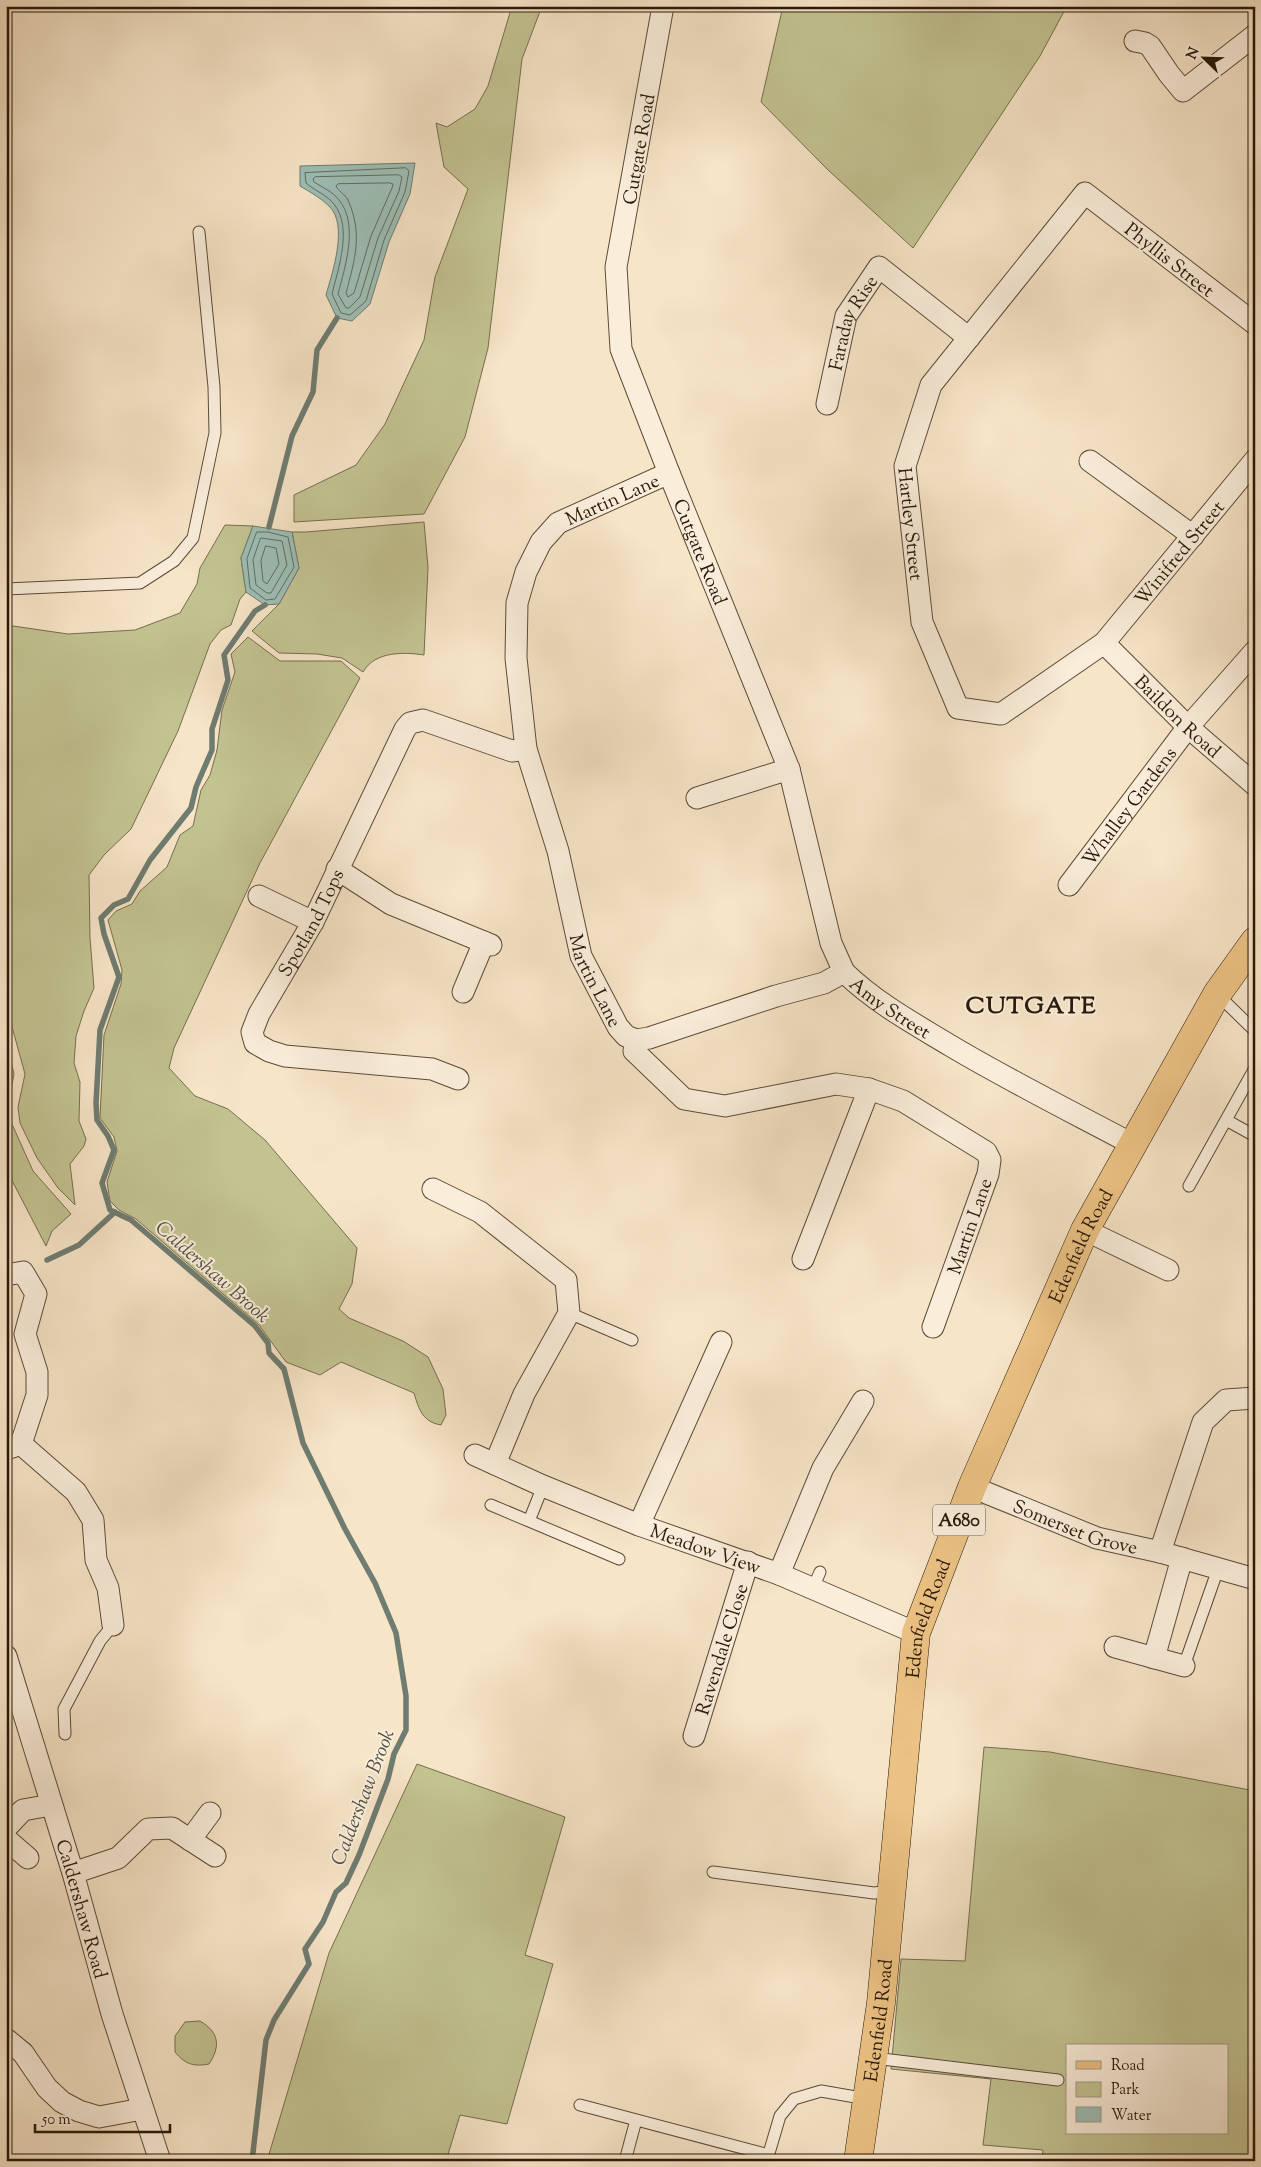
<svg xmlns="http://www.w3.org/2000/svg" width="1261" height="2167" font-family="'Sorts Mill Goudy',serif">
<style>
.green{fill:#c3c392;stroke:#766e4e;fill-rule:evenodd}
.water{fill:#9dbfb7;stroke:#6e7c71}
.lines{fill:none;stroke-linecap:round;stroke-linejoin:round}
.shore{stroke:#626c60;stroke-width:1}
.stream{stroke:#6e7c71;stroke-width:5.5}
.service-casing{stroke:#5c4b39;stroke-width:13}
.minor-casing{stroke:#5c4b39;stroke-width:23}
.primary-casing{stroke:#281809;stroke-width:29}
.service{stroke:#faeedb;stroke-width:11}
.minor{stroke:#faeedb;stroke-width:21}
.primary{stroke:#ecc284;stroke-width:28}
.labels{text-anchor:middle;stroke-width:4;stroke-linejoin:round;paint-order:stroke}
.shield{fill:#faeedb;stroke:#675848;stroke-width:1}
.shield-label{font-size:18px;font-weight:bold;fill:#281809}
.street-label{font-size:19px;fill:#281809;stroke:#faeedb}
.water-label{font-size:20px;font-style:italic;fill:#515246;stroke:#faeedb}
.district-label{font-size:24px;font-weight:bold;letter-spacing:1px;fill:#281809;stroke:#faeedb}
</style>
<rect width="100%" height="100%" fill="#f7e5c8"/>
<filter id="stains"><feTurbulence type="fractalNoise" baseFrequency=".004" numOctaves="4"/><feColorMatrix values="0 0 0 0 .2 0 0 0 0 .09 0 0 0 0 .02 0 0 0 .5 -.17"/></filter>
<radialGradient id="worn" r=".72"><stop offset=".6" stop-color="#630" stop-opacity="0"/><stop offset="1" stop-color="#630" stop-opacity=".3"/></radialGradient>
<path class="green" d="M512,6h30l-20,53 -34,289 -23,89 -41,77 -130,8v-27l62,-30 29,-41 39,-84 11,-63 33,-88 -24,-22 -8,-44 11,4 28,-18 13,-23z
M783,6h284l-27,50 -127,192 -86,-79 -66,-67z
M424,522l4,45 -4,88c-20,-3 -49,-4 -61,17l-21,-14 -25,-4 -38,-1 -27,-22 27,-27 20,-36 -7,-36h14z
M225,525l28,1 -12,32 5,34 -6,7 -9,26 -10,5 -11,14 -32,87 -47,98 -27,26 -15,20 1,63 4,50 -10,23 -8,25 -2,27 6,19 -1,39 7,18 -2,7 -14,18 5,41 -17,-17 -21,-30 -17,-35 -2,-16 7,-33 -19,-69v-380l62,9 67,-4 45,-17 17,-29 3,-16z
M248,637l32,24h61l19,17 -100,185 -86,185 -5,20 26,28 33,13 37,31 92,108 -5,36 -13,25 10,9 54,23 25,16 15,32 3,26 -5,10c-18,-3 -22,-15 -27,-32l-73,-31 -21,13 -34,-13 -27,-37 -123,-106 -17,-9 -9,-9 -3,-19 10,-31 -3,-14 -14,-19 4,-83 17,-51 1,-14 -14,-50 8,-9 16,-7 8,-13 27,-24 13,-32 13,-9 8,-36 9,-15 7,-25 5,-40 13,-38 -4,-18z
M6,1039l8,35 -7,39 26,58 38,43 -19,17 -6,15 -40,-77z
M984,1747l66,5 205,39v370h-213l1,-11 -60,-5 8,-66 -100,-10 10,-110 64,2zM1067,2046h160v87h-160z
M417,1764l148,53 -40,138 28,9 -46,160 -47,-9 -14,46h-179l62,-208z
M200,2021c19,11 21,25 9,43 -16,3 -24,0 -34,-12v-16l10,-14z"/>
<path class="water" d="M415,163l-5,31 -21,48 -19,62 -18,17 -15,-3 -11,-23c6,-22 23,-70 3,-89 -8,-8 -19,-14 -29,-20v-20z
M253,526l39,6 7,36 -20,36 -14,1 -19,-13 -5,-34z"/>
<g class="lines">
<path class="shore" d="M406,168l3,3 -4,21 -21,48 -18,61 -16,14 -9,-2 -9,-19c6,-25 21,-66 2,-90 -6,-8 -20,-14 -28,-21l-1,-10z
M399,175l3,2 -3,14 -21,47 -18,59 -11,11h-3l-8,-14c7,-27 21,-70 1,-94 -6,-8 -17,-13 -25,-18l-1,-3 2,-2z
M390,183l3,1 -1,4 -21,48 -17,57 -6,4 -2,-4c9,-34 17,-59 2,-93 -3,-6 -10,-9 -12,-14l2,-2z
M257,532h11l20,5 6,30 -19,32 -9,1 -16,-12 -3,-29z
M261,538l21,3 5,24 -16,28h-4l-11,-8 -3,-25z
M266,546l10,2 3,16 -12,20 -4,-3 -2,-20z"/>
<path class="stream" d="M269,527l23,-91 21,-44 4,-42 20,-32
M47,1260l32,-15 36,-33
M252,2161l14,-121 8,-20 35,-56 -4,-15 18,-27 13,-30 10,-9 13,-28 29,-76 6,-25 12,-24v-34l-10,-63 -21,-50 -30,-54 -42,-86 -19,-74 -15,-16 -1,-10 -13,-17 -124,-106 -21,-10 -8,-27 12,-33 -6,-14 -11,-16 -1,-17 4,-73 19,-53 -15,-43 -3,-16 13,-13 14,-6 22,-39 41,-52 5,-21 16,-37v-21l16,-49 -4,-25 31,-44 10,-6"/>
<g class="service-casing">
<path id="service" d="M6,589l134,-6 34,-22 19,-23 22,-105 -1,-46 -15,-155
M1217,994l38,37
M1226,1120l29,16
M1189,1186l66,-118
M569,1313l63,27
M543,1486l-14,35 90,38
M491,1505l38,16
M813,1588l7,-16
M1184,1666l34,-97
M65,1734l-1,-25 36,-68 13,-16
M713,1872l161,21 17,-2
M874,2058l184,22
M580,2105l189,50
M767,2160l13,-44 14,-17 27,-8 46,8
M625,2161l11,-41"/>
</g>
<g class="minor-casing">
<g id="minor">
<path id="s1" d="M663,6l-47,261 5,82 48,124 120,296 42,174 13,29"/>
<path d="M1135,41l10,2 5,3 19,28 14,17 72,-56"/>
<path id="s2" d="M1255,324l-170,-131 -154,192 -26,81 17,156 36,86 43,6 103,-71 151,-183"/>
<path id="s3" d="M827,404l19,-88 33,-49 90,71"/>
<path d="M1090,461l103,75"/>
<path id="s4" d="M669,473l-111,50 -17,19 -15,30 -9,31 -1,55 10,91 32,102 23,105 37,71 8,9 10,4 -2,11 50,48 41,7 111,-22 33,5 34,12 83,51 4,8 -2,14 -55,153"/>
<path id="s5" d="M1104,643l84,84 67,58"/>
<path d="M697,798l92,-29"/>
<path d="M337,869l54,35 100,41"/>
<path id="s6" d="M1069,885l119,-158 67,-76"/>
<path d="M259,896l54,26"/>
<path d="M463,992l21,-50"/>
<path id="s7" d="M636,1040l13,-2 127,-42 48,-13 20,-11c32,31 69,51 107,74 59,35 121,66 181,98"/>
<path id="s8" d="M458,1079l-26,-10 -147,-13 -16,-5 -14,-8 -3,-11 7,-18 54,-92 92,-193 5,-6 13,-3 89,31 14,-2"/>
<path d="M433,1189l47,23 86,68 3,33 -45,81 -29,70"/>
<path d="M1085,1230l83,40"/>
<path d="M803,1259l66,-170"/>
<path d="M6,1275l17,-3 13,22 -11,40 12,38v23l-16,49"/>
<path d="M6,1449l15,-5 55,48 17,28 3,40 12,28 5,37"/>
<path id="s9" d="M475,1455l68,31 96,39 140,49 137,59"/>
<path id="s10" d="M972,1487l125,51 63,14 95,27"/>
<path d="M639,1525l82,-183"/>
<path d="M1160,1552l43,-130 23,-22 29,-2"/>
<path d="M779,1574l44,-106 40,-67"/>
<path d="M1115,1647l69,19"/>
<path id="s11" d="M6,1656l67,217 39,141 48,147"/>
<path d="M1154,1658l28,-100"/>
<path id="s12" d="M694,1736l54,-174"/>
<path d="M6,1828l17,-18 28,-5"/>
<path d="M6,1839l22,19"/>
<path d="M190,1840l20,-27"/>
<path d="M73,1873l45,-15 30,-29 24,-1 43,28"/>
<path d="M6,2039l17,14 24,35 15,14 17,9 20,6 43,-8"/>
</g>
</g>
<g class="primary-casing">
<g id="primary">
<path id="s13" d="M858,2161l23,-158 35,-370 56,-146 113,-257 132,-236 38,-53"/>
</g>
</g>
<use href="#service" class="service"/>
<use href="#minor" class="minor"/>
<use href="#primary" class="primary"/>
</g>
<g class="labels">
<rect class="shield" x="933" y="1504.5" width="52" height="31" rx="4"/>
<g class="shield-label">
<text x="959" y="1526">A680</text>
</g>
<g class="street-label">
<text transform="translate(638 149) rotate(-80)" y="7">Cutgate Road</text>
<text transform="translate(1170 259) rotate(38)" y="7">Phyllis Street</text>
<text dy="7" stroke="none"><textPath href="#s3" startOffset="86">Faraday Rise</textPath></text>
<text transform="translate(612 499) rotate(-24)" y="7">Martin Lane</text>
<text dy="7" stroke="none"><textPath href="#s2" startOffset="604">Hartley Street</textPath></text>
<text dy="7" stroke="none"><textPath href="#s1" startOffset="565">Cutgate Road</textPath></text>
<text dy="7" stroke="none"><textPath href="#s2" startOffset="1082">Winifred Street</textPath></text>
<text dy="7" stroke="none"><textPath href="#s5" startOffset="104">Baildon Road</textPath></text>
<text dy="7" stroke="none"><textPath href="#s6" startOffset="99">Whalley Gardens</textPath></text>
<text dy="7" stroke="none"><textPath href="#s8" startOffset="344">Spotland Tops</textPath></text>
<text dy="7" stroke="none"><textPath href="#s4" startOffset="602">Martin Lane</textPath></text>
<text dy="7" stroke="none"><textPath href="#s7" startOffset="278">Amy Street</textPath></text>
<text transform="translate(969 1226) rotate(-71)" y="7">Martin Lane</text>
<text dy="7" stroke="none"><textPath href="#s13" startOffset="952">Edenfield Road</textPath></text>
<text dy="7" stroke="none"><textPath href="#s10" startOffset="111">Somerset Grove</textPath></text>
<text dy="7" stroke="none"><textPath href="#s9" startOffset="249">Meadow View</textPath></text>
<text dy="7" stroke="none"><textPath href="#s13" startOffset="548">Edenfield Road</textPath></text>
<text dy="7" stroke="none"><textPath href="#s12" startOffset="91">Ravendale Close</textPath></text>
<text dy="7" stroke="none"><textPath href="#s11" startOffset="264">Caldershaw Road</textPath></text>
<text dy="7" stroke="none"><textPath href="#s13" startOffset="142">Edenfield Road</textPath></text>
</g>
<g class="water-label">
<text transform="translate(213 1271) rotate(41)" y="7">Caldershaw Brook</text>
<text transform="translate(362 1797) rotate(-69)" y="7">Caldershaw Brook</text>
</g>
<g class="district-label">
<text x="1031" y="1013">CUTGATE</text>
</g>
</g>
<rect width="1261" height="2167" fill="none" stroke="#f7e5c8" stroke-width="25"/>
<rect x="8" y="8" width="1246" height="2152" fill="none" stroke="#281809" stroke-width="2.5"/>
<rect x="12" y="12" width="1236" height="2142" fill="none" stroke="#281809"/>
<rect x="1066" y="2044" width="162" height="90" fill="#faeedb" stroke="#a69887"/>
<rect x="1076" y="2061" width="25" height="8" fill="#ecc284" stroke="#a69887"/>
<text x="1111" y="2070" font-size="15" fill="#281809">Road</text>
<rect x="1076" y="2082" width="25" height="15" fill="#c3c392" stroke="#a69887"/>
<text x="1111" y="2094" font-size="15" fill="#281809">Park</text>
<rect x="1076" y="2107" width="25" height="15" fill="#9dbfb7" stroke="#a69887"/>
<text x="1111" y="2120" font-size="15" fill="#281809">Water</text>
<g transform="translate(1204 58) rotate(293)" stroke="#faeedb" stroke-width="4" paint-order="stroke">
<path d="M0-4L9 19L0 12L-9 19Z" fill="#281809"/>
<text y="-8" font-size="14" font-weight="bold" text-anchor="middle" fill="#281809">N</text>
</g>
<path d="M35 2124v8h135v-8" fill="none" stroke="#281809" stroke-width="2.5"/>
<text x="42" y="2124" font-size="15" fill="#281809" stroke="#faeedb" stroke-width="4" paint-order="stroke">50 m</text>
<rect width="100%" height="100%" filter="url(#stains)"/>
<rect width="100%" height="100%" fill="url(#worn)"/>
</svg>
